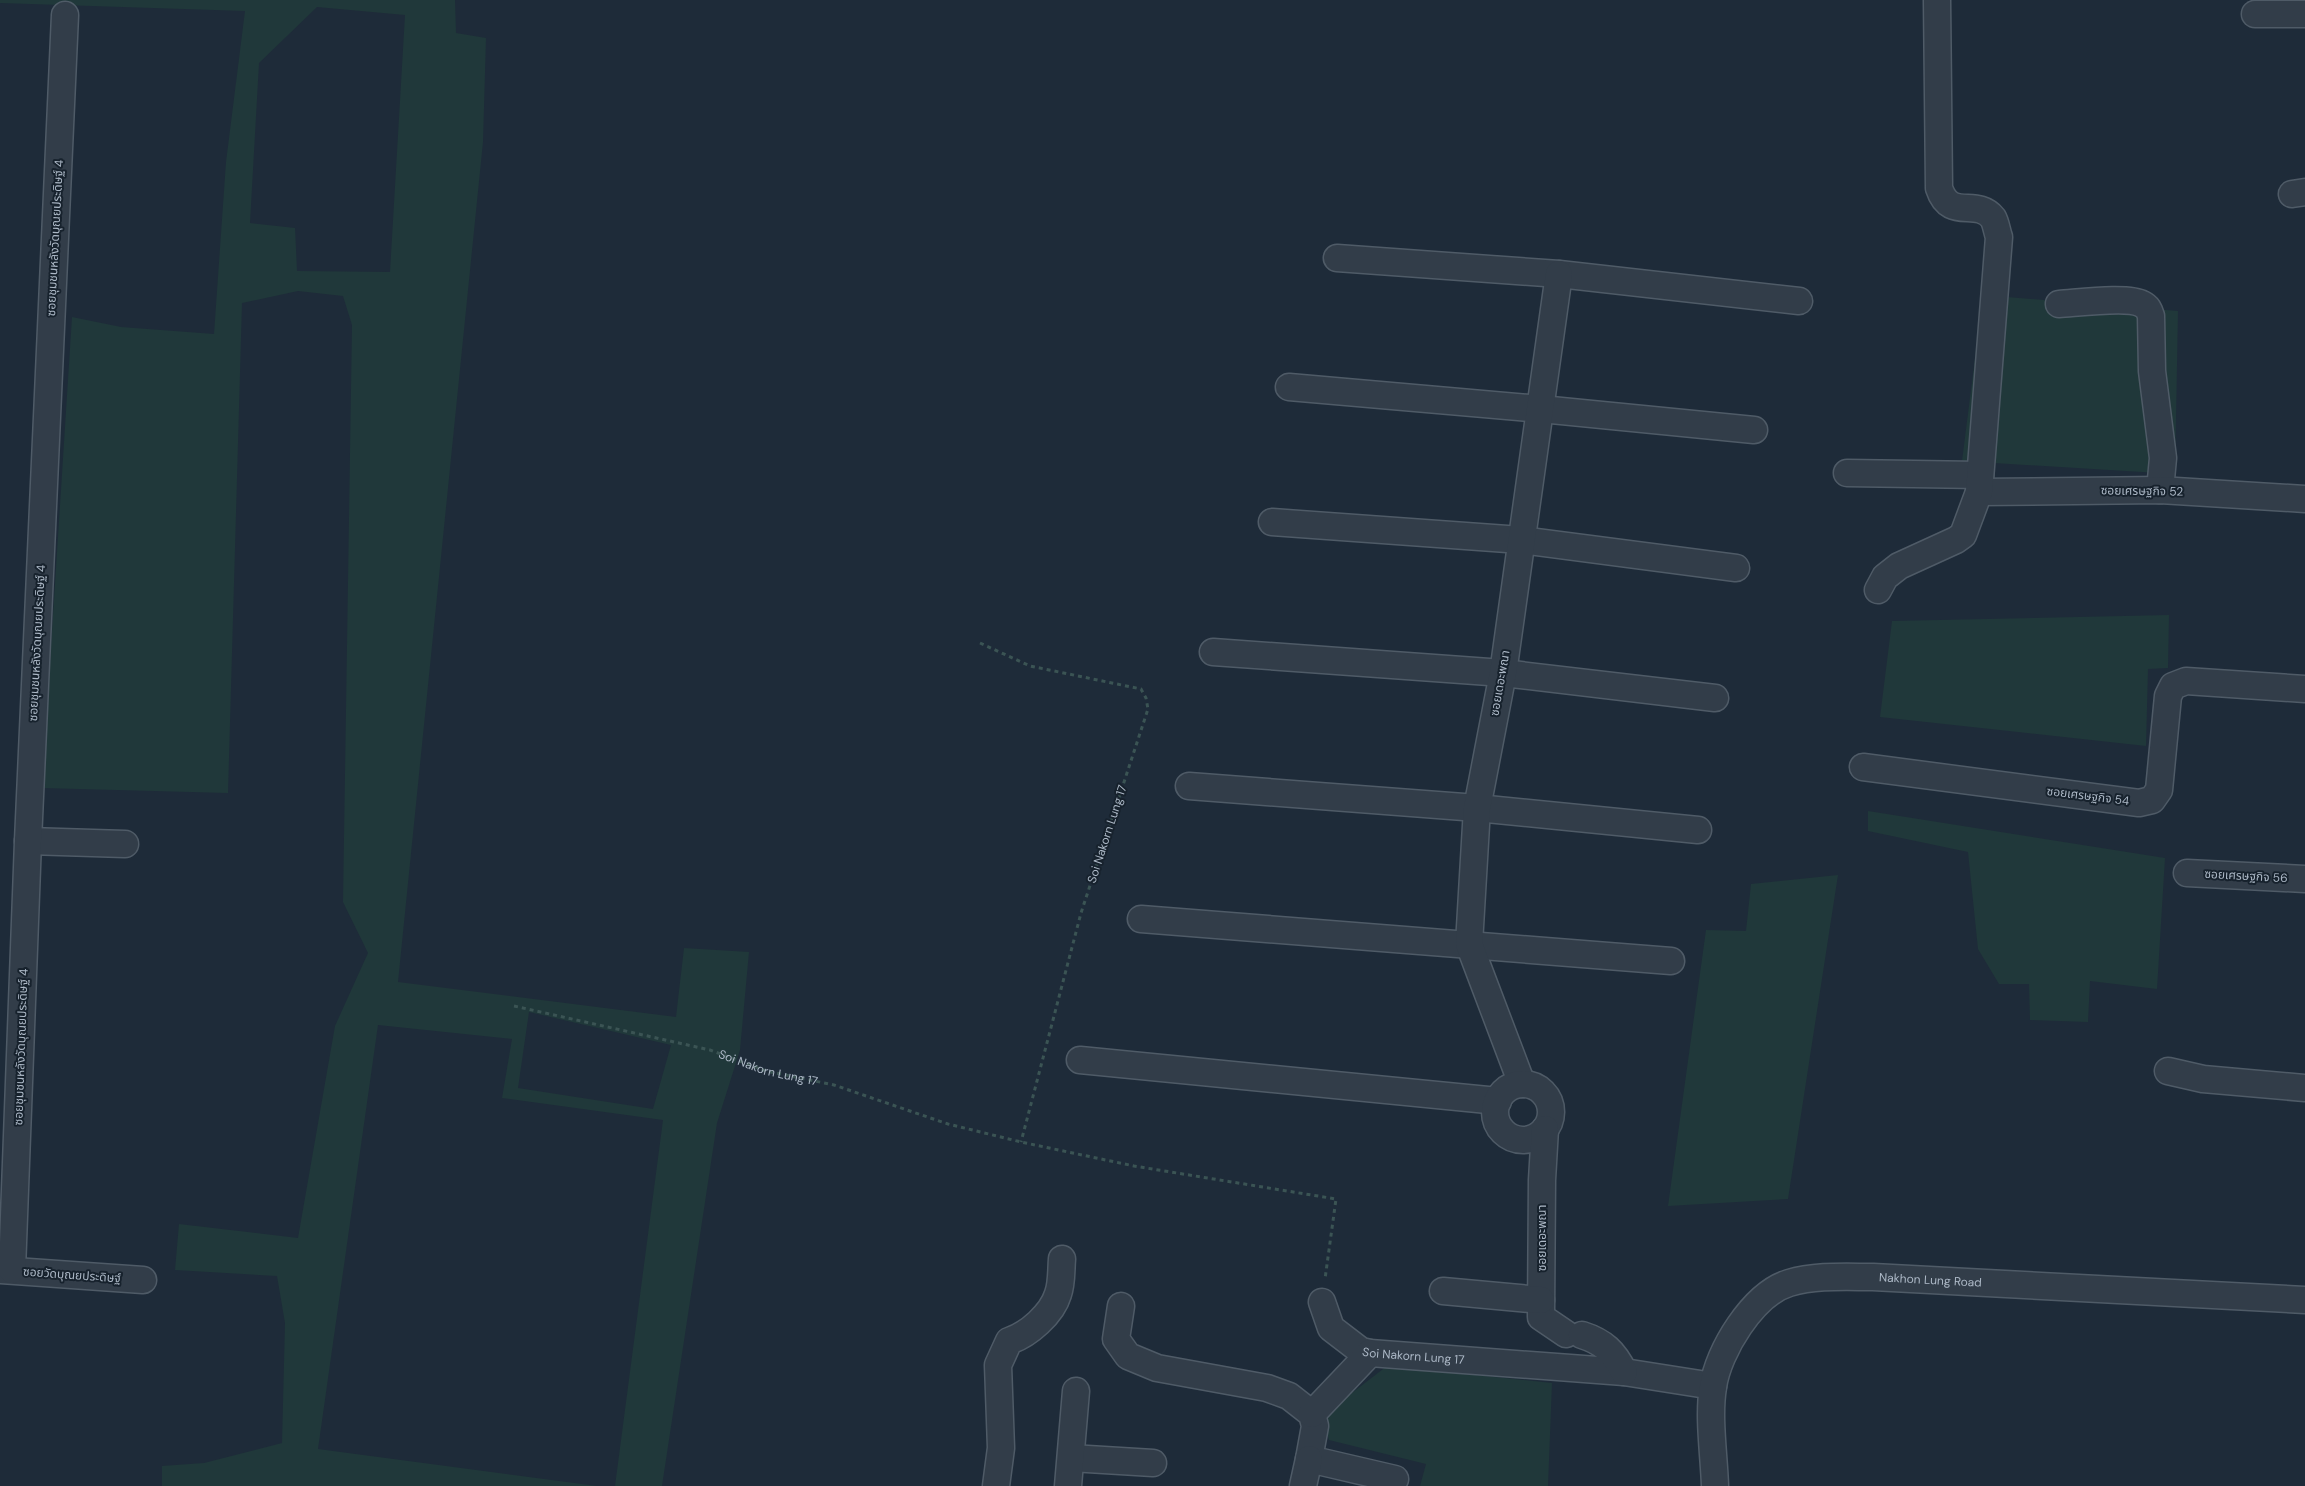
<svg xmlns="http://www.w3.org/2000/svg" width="2305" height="1486" font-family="'DM Sans','Noto Sans Thai',sans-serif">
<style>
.green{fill:#20383a;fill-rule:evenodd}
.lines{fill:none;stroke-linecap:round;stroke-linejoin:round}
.minor-casing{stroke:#4f5b67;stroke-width:29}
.path{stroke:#3b5454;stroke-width:3;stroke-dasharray:4 4;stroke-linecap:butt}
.minor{stroke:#323d49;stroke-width:26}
.labels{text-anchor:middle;stroke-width:4;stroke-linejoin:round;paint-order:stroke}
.street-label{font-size:12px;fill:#acb8c6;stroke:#17222d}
</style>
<rect width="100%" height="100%" fill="#1e2b39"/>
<path class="green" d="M0,0h455l1,33 30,5 -3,104 -85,840 278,35 8,-69 65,4 -9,98 -23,73 -55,363h-47l48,-366 -161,-22 10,-59 -134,-14 -60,424 279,37h-435v-20l42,-3 78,-20 3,-120 -8,-47 -102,-6 4,-46 119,14 37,-212 33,-73 -25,-51 9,-577 -9,-29 -45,-5 -56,12 -14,490 -186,-5 30,-471 49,10 93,7 12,-172 19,-151 -245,-8zM317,7l88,8 -15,257 -93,-1 -2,-43 -45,-5 9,-160zM529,1012l142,33 -18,64 -135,-21z
M1983,295l195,16 -3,163 -213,-13z
M2169,615l-1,53 -20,1 -2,77 -266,-29 12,-96z
M1868,811l297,47 -8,131 -67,-8 -2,41 -58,-2 -1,-36h-30l-21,-35 -10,-97 -100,-21z
M1838,875l-50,324 -120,7 38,-276 40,1 5,-47z
M1387,1366l165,17 -4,103h-128l6,-22 -97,-24 -7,-24z"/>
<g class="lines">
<g class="minor-casing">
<g id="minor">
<path d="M2255,14h50"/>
<path d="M2292,194l13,-2"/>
<path d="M1337,258l222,16 240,27"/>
<path d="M2059,304c18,-1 69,-8 83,0 6,3 7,6 9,12l1,55 11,87 -3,32"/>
<path d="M1289,387l252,22 213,21"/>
<path d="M1847,473l133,2"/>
<path d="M1979,492l181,-2 145,9"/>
<path d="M1272,522l249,18 215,28"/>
<path d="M1878,590l7,-13 14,-11 57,-26 7,-5 16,-43 20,-255c-2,-5 -3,-14 -6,-19 -17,-21 -43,4 -54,-30l-2,-188"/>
<path d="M1213,652l290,21 212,25"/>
<path d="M1863,767l276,36 13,-3 7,-10 9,-94 5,-10 13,-5 119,8"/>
<path d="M1189,786l288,22 221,22"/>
<path d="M28,841l97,3"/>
<path d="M2187,873l118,6"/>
<path d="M1141,919l530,42"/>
<path d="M1080,1060l418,41"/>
<path d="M2168,1071l35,8 102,9"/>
<path d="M1522,1084l-53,-140 8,-136 26,-135 56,-399"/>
<circle cx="1523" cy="1112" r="28"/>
<path d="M1545,1129l-3,51 -1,137 25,17"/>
<path d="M0,1270l143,10"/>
<path d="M12,1270l16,-429 37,-826"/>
<path d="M1443,1291l98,9"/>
<path id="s2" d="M1322,1302l9,26 30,23 9,2 254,19 89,14"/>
<path d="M1121,1306l-5,33 12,17 29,12 110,20 22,8 23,18 3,12 -6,33 86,20"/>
<path d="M1582,1335c22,7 32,17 42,37"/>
<path d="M1312,1414l58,-61"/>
<path d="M1071,1458l82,5"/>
<path d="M996,1486l5,-38 -3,-83 11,-24c19,-6 43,-27 49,-47 4,-11 3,-24 4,-35"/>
<path d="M1068,1486l8,-95"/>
<path d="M1303,1486l6,-27"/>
<path id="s3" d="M1715,1486c-1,-31 -7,-69 -2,-99 5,-36 40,-93 76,-104 27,-8 56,-6 84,-6l432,23"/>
</g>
</g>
<g class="path">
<path d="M980,643l50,23 111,23 5,9 2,11 -67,204 -60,229"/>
<path id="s1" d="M514,1006l196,44 56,21 68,14 114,39 73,18 113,24 202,33 -11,80"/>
</g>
<use href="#minor" class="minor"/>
</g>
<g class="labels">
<g class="street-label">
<text transform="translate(55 238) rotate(-87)" y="4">ซอยชุมชนหลังวัดบุณยประดิษฐ์ 4</text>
<text transform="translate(2142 491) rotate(1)" y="4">ซอยเศรษฐกิจ 52</text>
<text transform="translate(37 643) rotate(-87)" y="4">ซอยชุมชนหลังวัดบุณยประดิษฐ์ 4</text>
<text transform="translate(1500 683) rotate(-80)" y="4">ซอยเดอะพณา</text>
<text transform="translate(2088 796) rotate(7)" y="4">ซอยเศรษฐกิจ 54</text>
<text transform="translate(1107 834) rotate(-72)" y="4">Soi Nakorn Lung 17</text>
<text transform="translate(2246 876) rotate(3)" y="4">ซอยเศรษฐกิจ 56</text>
<text transform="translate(21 1047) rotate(-88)" y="4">ซอยชุมชนหลังวัดบุณยประดิษฐ์ 4</text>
<text dy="4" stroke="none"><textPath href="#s1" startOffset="262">Soi Nakorn Lung 17</textPath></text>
<text transform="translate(1542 1238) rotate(-90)" y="4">ซอยเดอะพณา</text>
<text transform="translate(72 1275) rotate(4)" y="4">ซอยวัดบุณยประดิษฐ์</text>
<text dy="4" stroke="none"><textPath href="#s3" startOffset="375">Nakhon Lung Road</textPath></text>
<text dy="4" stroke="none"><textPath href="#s2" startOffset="118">Soi Nakorn Lung 17</textPath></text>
</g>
</g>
</svg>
